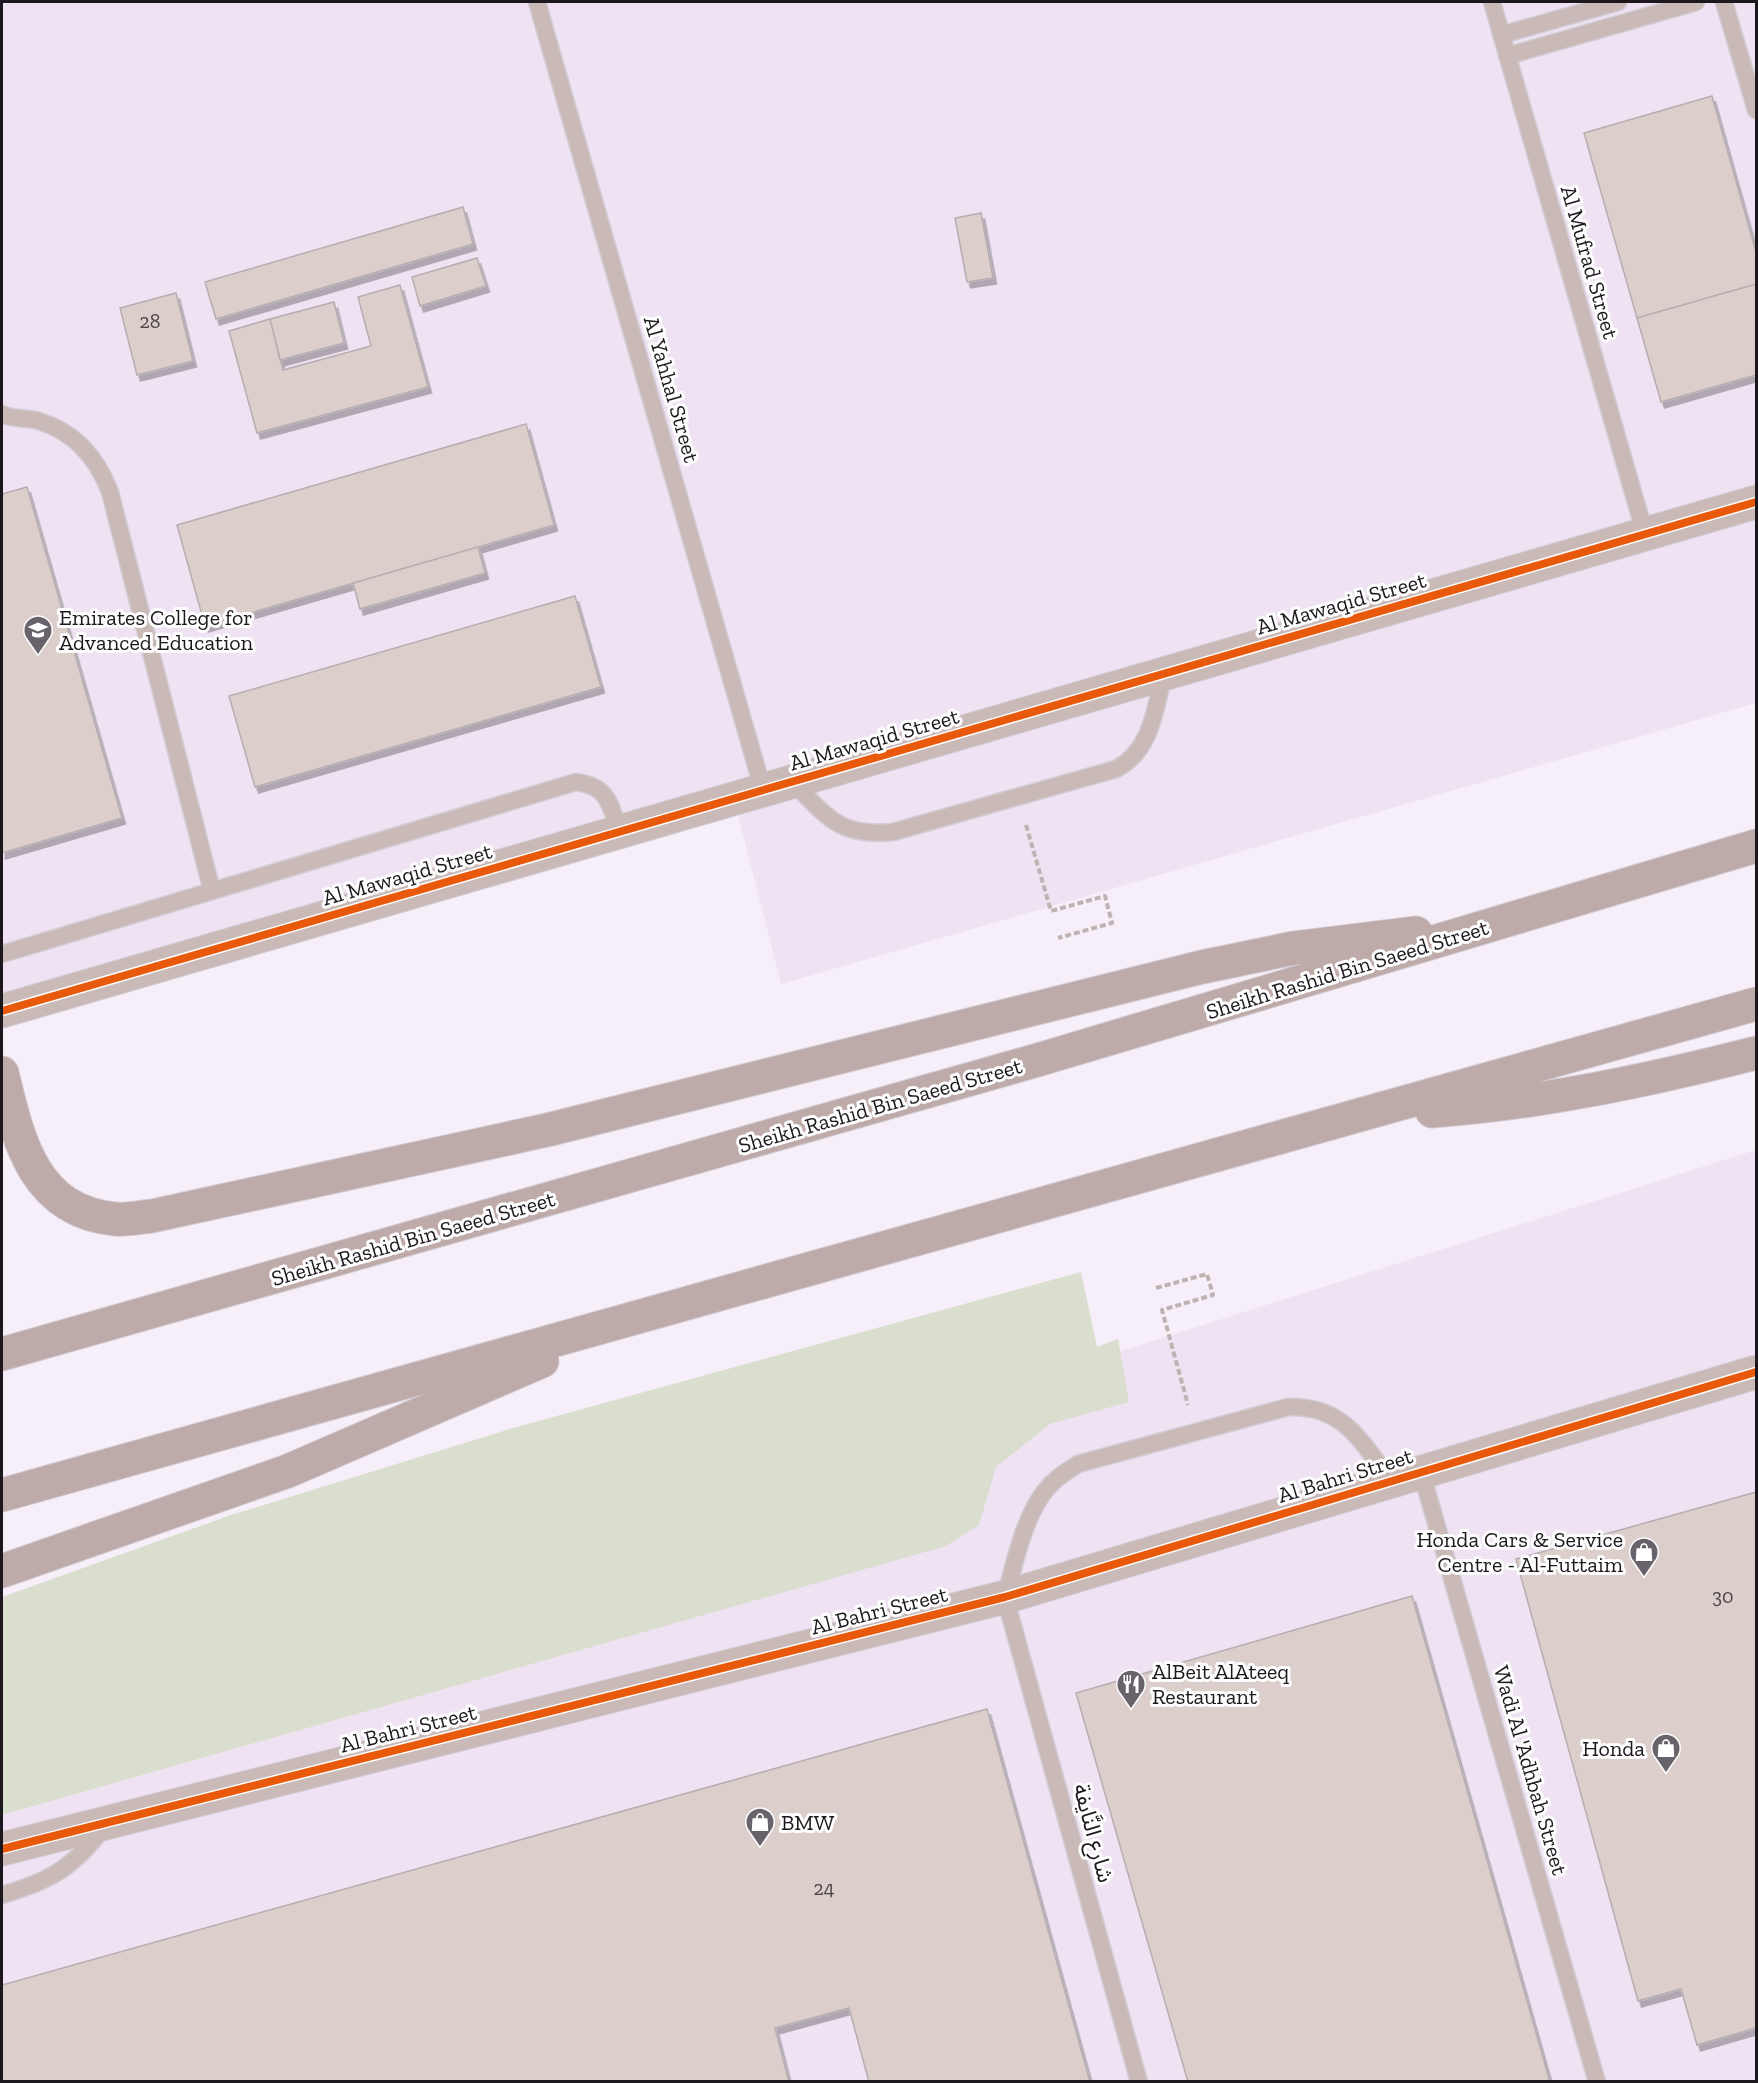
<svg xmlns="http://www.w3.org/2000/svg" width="1758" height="2083" font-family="'Zilla Slab','Noto Sans Arabic',serif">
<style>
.built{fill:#efe2f2}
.green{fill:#dadecf}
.building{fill:#dbcecb;stroke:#b5aeb0;stroke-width:1.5;filter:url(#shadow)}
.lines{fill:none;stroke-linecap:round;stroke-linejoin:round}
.lane-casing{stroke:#d2ccd4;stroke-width:19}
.street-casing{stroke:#d2ccd4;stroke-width:35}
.highway-casing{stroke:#d2ccd4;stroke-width:35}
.path{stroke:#beb2b3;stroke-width:4;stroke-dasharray:6 3;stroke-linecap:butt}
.lane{stroke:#c9b9b7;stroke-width:16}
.street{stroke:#c9b9b7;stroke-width:33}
.highway{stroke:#beaaa8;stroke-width:33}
.cycleway-casing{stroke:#fdfdfd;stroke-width:11}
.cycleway{stroke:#e8590c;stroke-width:8}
.labels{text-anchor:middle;stroke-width:6;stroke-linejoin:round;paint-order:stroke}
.number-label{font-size:20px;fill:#4c4548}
.street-label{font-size:22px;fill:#1c171d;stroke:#fdfdfd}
.poi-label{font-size:22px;fill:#1c171d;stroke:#fdfdfd;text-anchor:start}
</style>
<defs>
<filter id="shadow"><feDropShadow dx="3.5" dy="6" stdDeviation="0" flood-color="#0004"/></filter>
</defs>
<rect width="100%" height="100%" fill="#f6eef8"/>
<path class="built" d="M2,2h1754v701l-975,281 -47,-185 -732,211z
M1756,1150v931h-1754v-376z"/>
<path class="green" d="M1081,1272l16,75 21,-8 11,63 -79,22 -54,43 -17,58 -33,21 -944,269v-218l229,-82 282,-87z"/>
<path class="building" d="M1712,96l44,156v32l-119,34 -53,-185z
M463,207l10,37 -257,75 -11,-37z
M981,213l12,65 -26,4 -12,-64z
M477,258l9,28 -66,20 -8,-29z
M1756,284v91l-95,27 -24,-84z
M400,285l28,102 -171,46 -28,-102 41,-12 13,51 88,-24 -13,-49z
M176,293l17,68 -56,14 -17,-67z
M334,302l10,41 -64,17 -10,-41z
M526,424l28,101 -349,101 -28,-101z
M27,487l95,331 -120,35v-359z
M478,547l7,26 -125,36 -7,-26z
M575,596l26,91 -346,100 -26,-91z
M1756,1492v536l-59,17 -16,-56 -43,12 -122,-442z
M1412,1596l138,486h-362l-112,-389z
M987,1709l103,373h-221l-20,-74 -74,20 14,54h-787v-97z"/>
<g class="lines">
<g class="lane-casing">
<path id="lane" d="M537,2l226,788
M1492,2l153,532
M1724,2l32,108
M1501,35l117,-33
M1507,56l189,-54
M2,414c11,6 25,3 37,7 36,11 58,37 71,71l102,399
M792,781c35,36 47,56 101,51l223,-63c36,-19 39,-60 48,-96
M2,954l574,-172c32,4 34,22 43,49
M1421,1471l176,611
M2,1895c48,-14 71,-27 102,-68
M1139,2082l-134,-485c10,-34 18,-78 40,-106 9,-12 21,-19 33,-27l210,-57c55,-2 73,34 102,73"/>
</g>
<g class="street-casing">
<path id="street" d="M2,1011l1754,-509
M2,1849l1003,-252 751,-225"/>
</g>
<g class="highway-casing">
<path id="highway" d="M2,1073c16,66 31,138 113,146 12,1 26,-2 37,-3l395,-86 655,-163 92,-19 122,-15
M1432,1111c110,-8 218,-31 324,-58
M2,1354l1039,-295 715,-213
M2,1495l1754,-491
M2,1571l286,-100 254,-110"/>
</g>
<path class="path" d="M1026,825l25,86 54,-15 7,27 -54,15
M1156,1288l51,-14 6,21 -51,15 26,95"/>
<use href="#lane" class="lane"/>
<use href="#street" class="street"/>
<use href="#highway" class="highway"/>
<g class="cycleway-casing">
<path id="cycleway" d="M2,1011l1754,-509
M2,1849l1003,-252 751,-225"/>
</g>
<use href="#cycleway" class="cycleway"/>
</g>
<defs>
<g id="school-pin" transform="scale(1.5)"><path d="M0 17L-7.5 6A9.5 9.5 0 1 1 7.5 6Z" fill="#68626a" stroke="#fdfdfd"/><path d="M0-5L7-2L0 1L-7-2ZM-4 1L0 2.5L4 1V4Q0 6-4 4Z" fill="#fff"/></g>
<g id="shop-pin" transform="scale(1.5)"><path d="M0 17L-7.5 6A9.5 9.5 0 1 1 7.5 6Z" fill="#68626a" stroke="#fdfdfd"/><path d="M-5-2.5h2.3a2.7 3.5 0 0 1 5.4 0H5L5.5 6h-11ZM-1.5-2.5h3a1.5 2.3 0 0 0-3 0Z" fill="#fff"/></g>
<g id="restaurant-pin" transform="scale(1.5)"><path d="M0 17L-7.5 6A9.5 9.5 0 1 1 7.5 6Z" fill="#68626a" stroke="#fdfdfd"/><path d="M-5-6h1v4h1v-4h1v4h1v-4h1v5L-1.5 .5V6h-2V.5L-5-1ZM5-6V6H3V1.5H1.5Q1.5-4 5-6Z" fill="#fff"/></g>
</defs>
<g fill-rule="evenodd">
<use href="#school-pin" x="38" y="630"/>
<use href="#shop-pin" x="1644" y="1552"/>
<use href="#restaurant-pin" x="1131" y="1684"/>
<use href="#shop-pin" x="1666" y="1748"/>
<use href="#shop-pin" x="760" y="1822"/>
</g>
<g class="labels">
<g class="number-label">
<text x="150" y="328">28</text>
<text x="1723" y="1603">30</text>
<text x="824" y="1895">24</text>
</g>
<g class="street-label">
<text transform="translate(1590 262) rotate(74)" y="8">Al Mufrad Street</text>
<text transform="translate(672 389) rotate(74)" y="8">Al Yahhal Street</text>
<text transform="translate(1341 603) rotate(-16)" y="8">Al Mawaqid Street</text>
<text transform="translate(874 739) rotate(-16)" y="8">Al Mawaqid Street</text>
<text transform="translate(407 874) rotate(-16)" y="8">Al Mawaqid Street</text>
<text transform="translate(1347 969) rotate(-17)" y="8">Sheikh Rashid Bin Saeed Street</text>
<text transform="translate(880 1105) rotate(-16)" y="8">Sheikh Rashid Bin Saeed Street</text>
<text transform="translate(413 1238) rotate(-16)" y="8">Sheikh Rashid Bin Saeed Street</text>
<text transform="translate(1345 1475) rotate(-17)" y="8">Al Bahri Street</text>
<text transform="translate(879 1610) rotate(-14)" y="8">Al Bahri Street</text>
<text transform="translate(408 1728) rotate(-14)" y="8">Al Bahri Street</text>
<text transform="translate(1531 1770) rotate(74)" y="8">Wadi Al 'Adhbah Street</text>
<text transform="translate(1094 1833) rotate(75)" y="8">شارع النَّايفة</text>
</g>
<g class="poi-label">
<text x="59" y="625">Emirates College for<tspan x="59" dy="25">Advanced Education</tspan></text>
<text x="1623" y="1547" text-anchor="end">Honda Cars &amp; Service<tspan x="1623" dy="25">Centre - Al-Futtaim</tspan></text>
<text x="1152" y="1679">AlBeit AlAteeq<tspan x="1152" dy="25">Restaurant</tspan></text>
<text x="1645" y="1756" text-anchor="end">Honda</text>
<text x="781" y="1830">BMW</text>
</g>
</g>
<rect width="1758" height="2083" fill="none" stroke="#1c171d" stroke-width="6"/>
</svg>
